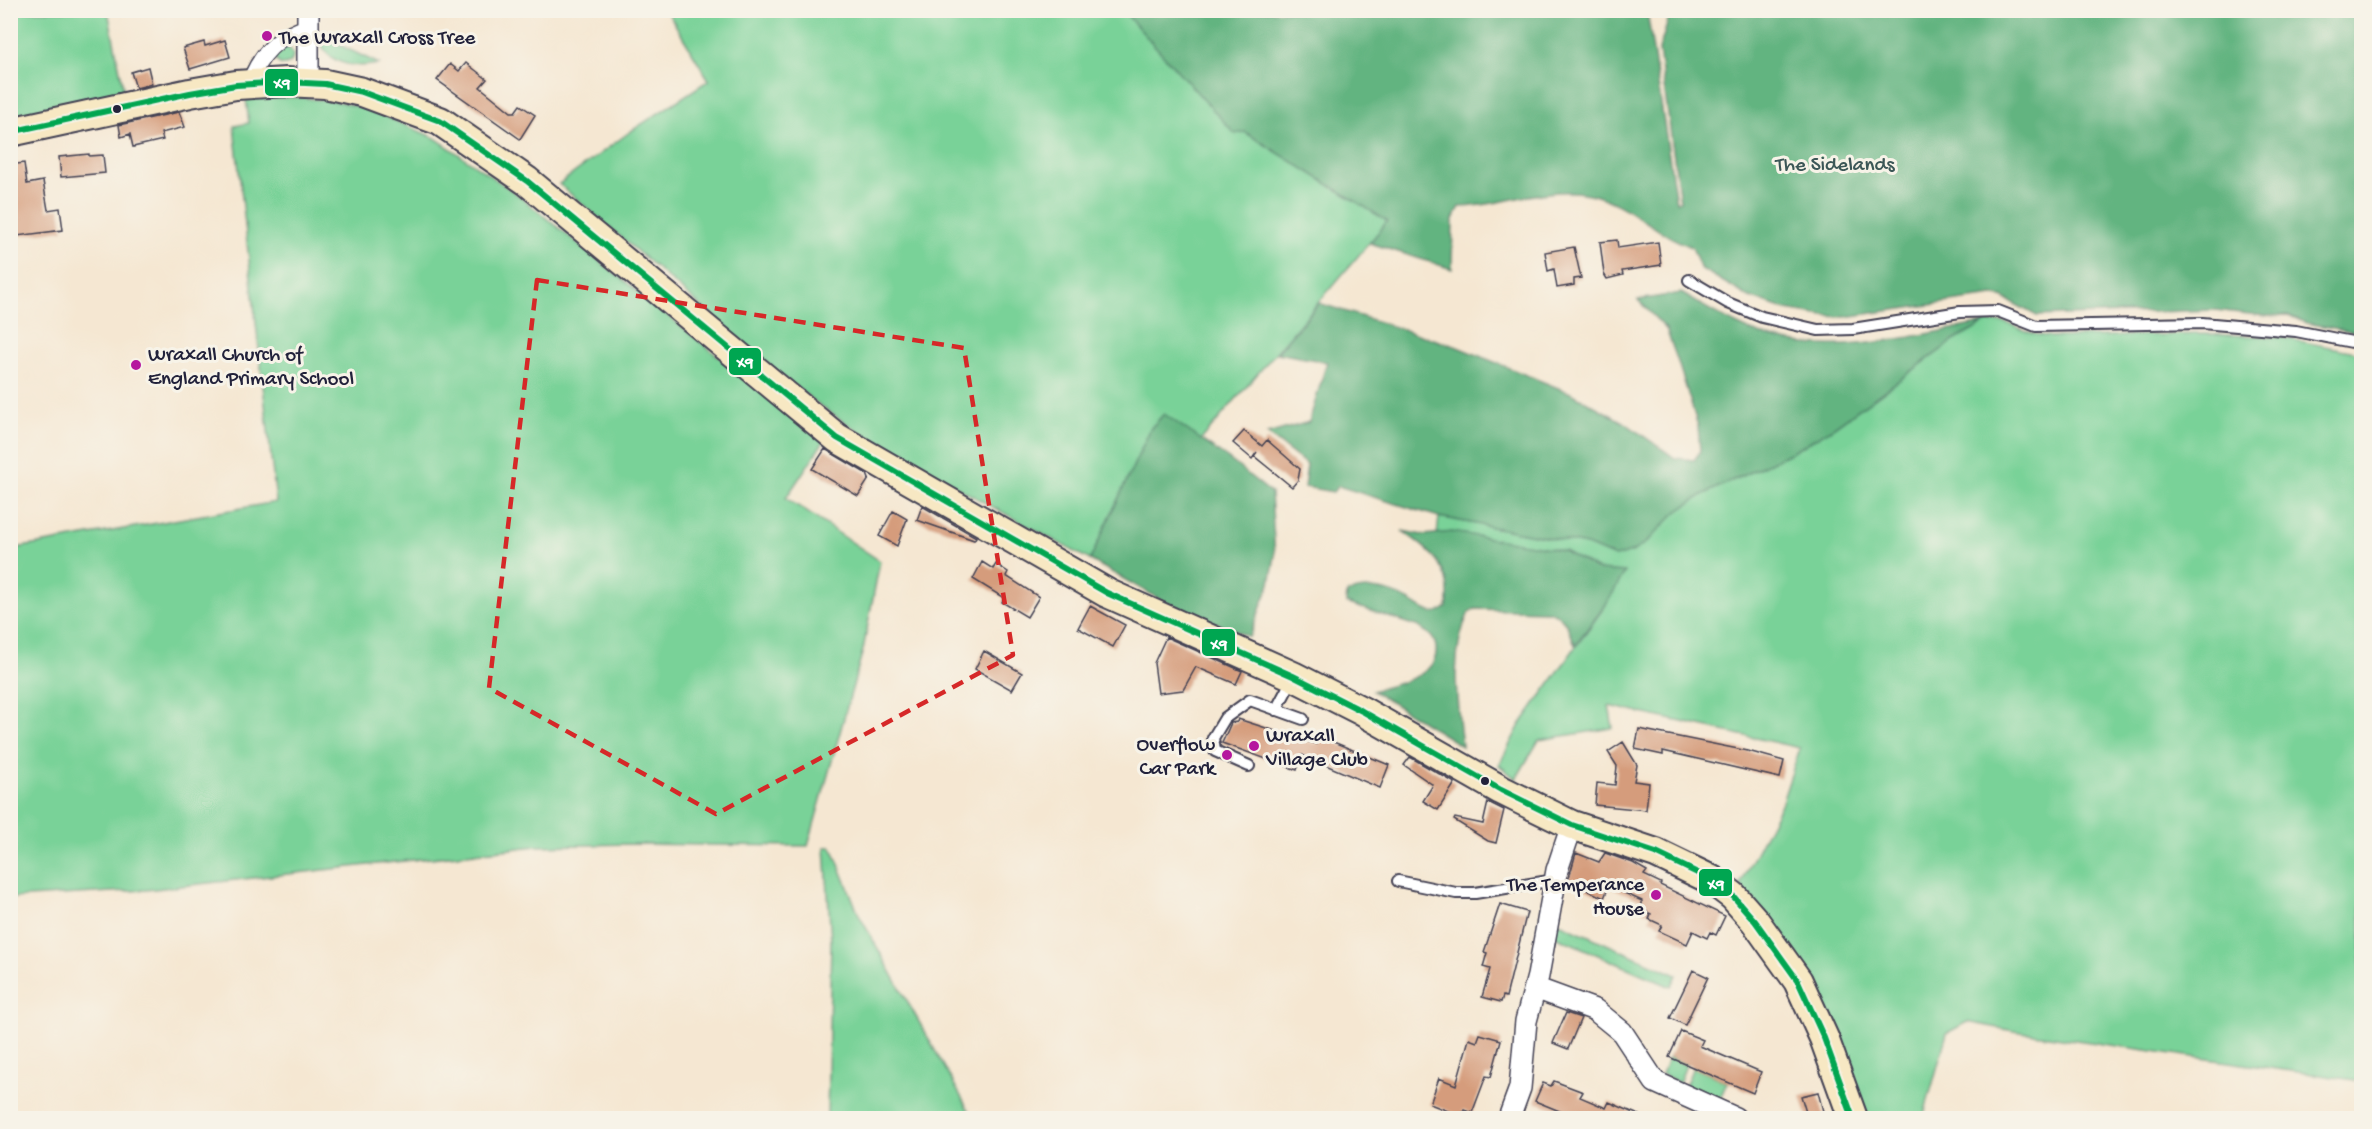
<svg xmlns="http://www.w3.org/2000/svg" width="2372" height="1129" font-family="'Gochi Hand',sans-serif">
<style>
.green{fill:#79d298;stroke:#4e7a6a;stroke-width:1.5}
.forest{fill:#62b480;stroke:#426b5e;stroke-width:1.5}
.building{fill:#d59c7c}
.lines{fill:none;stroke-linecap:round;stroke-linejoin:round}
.service-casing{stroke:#424052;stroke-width:14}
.pedestrian-casing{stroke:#424052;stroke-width:18}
.minor-casing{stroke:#424052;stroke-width:24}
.secondary-casing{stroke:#424052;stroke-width:32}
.service{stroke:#fff;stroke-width:10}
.pedestrian{stroke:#fff;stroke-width:15}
.minor{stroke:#fff;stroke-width:21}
.secondary{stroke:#f7e8c3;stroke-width:28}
.bus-1-casing{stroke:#f7f3e8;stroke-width:10}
.bus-1{stroke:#00a651;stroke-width:6}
.marked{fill:none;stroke:#d62828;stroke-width:4.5;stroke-dasharray:12 8;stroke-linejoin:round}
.poi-dot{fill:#b5179e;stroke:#f7f3e8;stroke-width:2}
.bus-dot{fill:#22223b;stroke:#f7f3e8;stroke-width:2}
.labels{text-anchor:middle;stroke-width:6;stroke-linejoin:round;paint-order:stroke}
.poi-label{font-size:21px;fill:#22223b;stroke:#f7f3e8;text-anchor:start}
.park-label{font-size:21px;fill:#3c5757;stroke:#f7f3e8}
.line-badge{stroke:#f7f3e8;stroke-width:2}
.badge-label{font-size:16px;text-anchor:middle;font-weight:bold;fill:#fff}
</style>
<rect width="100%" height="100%" fill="#f7f3e8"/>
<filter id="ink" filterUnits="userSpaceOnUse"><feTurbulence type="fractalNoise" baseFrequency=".0167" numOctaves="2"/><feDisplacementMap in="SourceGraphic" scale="12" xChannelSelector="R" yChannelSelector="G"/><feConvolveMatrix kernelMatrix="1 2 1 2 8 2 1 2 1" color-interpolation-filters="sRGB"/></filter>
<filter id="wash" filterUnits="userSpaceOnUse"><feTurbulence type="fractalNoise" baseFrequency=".008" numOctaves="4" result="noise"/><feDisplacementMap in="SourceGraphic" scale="24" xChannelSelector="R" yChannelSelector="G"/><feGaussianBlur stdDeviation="1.35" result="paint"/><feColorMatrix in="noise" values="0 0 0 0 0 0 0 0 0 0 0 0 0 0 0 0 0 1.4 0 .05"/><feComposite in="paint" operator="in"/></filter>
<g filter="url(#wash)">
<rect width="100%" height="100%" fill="#f5e7d2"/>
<path class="green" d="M1123,10l112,123 10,-1 143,89 -187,219 -37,-26 -13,14 -61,132 -207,-113 -57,-37 -43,-33 -224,-193 72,-53 78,-51 -42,-69z
M11,11h97l17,85 -114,24z
M317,34l62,30c-27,5 -55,0 -62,-30z
M275 56a9 9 0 1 1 18 0a9 9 0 1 1-18 0Z
M296,97l44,5 28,7 67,29 79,54 310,249 -38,57 94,63 -17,89 -55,196 -177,-2 -94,2 -391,44 -135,8v-349l265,-47 -42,-376 15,-3 -3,-24z
M2004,322l30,12 19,3 153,-3 73,3 82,16v728l-347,-50 -47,-9 -20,11 -24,85h-59l-124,-234 42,-82 18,-54 -191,-42 4,22 -74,12 -23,39 -17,-14 21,-40 87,-122 -9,-33 -34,-19 -127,-16 2,-18 149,28 27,12 32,-15 27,-28 30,-20 92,-44 38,-23 118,-85 33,-19z
M825,847h7l27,68 114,203h-146l4,-177z
M1557,922l120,53 -6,12 -116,-51z
M1669,1057l17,8 -7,18 -17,-9z
M1693,1067l34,15 -8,19 -34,-15z"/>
<path class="forest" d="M1123,11h524l29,191 4,-1 -21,-151 12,-39h690v322l-55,-10 -18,-8 -22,1 -51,-6 -178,6 -35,-19 -9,-1 -148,21 -22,-1 -37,-6 -39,-14 -47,-28 -8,-21c-37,-13 -65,-45 -103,-53 -43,-9 -87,12 -129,13l-7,12 -1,50 -82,-26 17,-22 -142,-89 -10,2z
M1681,293c30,17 61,38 95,46 68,17 142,-5 209,-16l-33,19 -118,85 -38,23 -92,44 -30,20 -27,28 -15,10 -17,5 -28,-12 -148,-28 -101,-31 -5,6 -29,-5 3,-22 -40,-31 42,-12 18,-60 -50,-9 42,-50 136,43 118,48 52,29 50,35 19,2 6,-8 -2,-26 -21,-67 -11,-30 -28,-29z
M1164,414l66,46 41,33 4,63 -5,28 -21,53 -88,-37 -71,-40 61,-132z
M1402,531l22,4 28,-3 99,16 13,3 34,19 27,2 -18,31 -32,42c-6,-16 -9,-29 -27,-34l-73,-2 -6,3c-20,43 -12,89 -7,134l-89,-55c21,-7 66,-14 63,-43 -1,-11 -8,-15 -17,-21l-73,-24 1,-10c21,-8 44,-3 63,8 6,3 14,10 20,11 7,2 12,-1 17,-5 7,-37 -17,-58 -45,-76z"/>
<g id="blocks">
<path class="building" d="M225,40l5,17 -40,12 -7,-21 21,-6 1,4z
M466,63l21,16 -7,8 31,25h4l5,-7 15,10 -15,24 -83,-59 13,-16 9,7z
M148,67l4,17 -16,4 -5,-16z
M179,112l6,15 -24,6 2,7 -30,7 -3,-13 -9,3 -2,-12z
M89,154v2l14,-1 2,18 -44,4 -2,-20z
M24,163l3,21 16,-3 5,29 12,-2 3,22 -46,6 -3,-19h-4v-52z
M1617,240l1,8 40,-6 3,23 -39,6 1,4 -16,4 -3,-5 -4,-32z
M1574,247l7,31 -7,1v6l-17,3 -3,-19 -6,2 -3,-19z
M1244,431l18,15 5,-6 33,29 -2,11 -6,7 -38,-31 3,-4 -5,7 -19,-16z
M825,449l42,25 2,5 -11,17 -46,-27z
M922,506l54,31 -2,3 -57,-20z
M893,511l14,8 -10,27 -18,-10z
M982,562l11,7 3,-5 12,8 -2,4 33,21 -12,20 -25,-15 2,-4 -31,-19z
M1090,606l35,19 -12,22 -35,-19z
M1166,637l76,34 -6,13 -40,-17 -13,23 -25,3 -4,-30z
M984,651l38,22 -10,17 -37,-21z
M1238,719l78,25 3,-8 70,29 -9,23 -78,-33 -5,15 -75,-27 9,-20 6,-1z
M1639,729l109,22 36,10 -4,17 -117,-27v4l-28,-6z
M1623,742l14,23 -3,16 15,2 -3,27 -51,-5 2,-22 18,2 2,-19 -9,-14z
M1410,757l45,26 -17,27 -15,-9 10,-16 -29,-20z
M1488,802l16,8 -8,33 -8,-2 -34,-21 1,-2 28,6z
M1576,853l23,9 6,-9 28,10 14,8 -3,4 17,8 -1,2 65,31 -9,19 -6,-3 -3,6 -14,-7 -6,13 -28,-13 3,-6 -13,-6 2,-5 -9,-4v-9l-33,-15 -5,12 -36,-17z
M1500,904l27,8 -21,85 -3,-1 -2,6 -19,-5 8,-28 -7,-2 4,-14 -3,-1z
M1693,970l15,7 -23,48 -15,-7z
M1566,1013l15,5 -13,31 -15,-6z
M1681,1031l22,9 -3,6 61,26 -8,21 -84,-36z
M1480,1034l21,6 -10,37 -5,-1 -14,37 -8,-3 -3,6 -31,-12 9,-26 17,7 13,-46 8,3z
M1554,1081l29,11 -3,5 26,11 3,-6 39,17h-69l-44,-18 8,-18 8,3z
M1818,1092l7,27h-17l-7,-23z"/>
</g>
</g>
<g filter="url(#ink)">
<use href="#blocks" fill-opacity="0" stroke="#424052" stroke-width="1.5"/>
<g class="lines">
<g class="service-casing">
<path id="service" d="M1689,280l39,23 34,14 56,13 35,-1 107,-17 38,-1 38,15 166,-3 94,8 66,13
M1276,710l17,-32
M1249,766l-34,-15 -2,-13 12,-20 25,-18 53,19
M1398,881l58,12h19l80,-13"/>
</g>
<g class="pedestrian-casing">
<path id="pedestrian" d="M249,84c10,-29 28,-48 58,-57"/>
</g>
<g class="minor-casing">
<path id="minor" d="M308,10v73
M1535,988l60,22 27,22 33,50 80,36
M1509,1118l11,-30 6,-67 12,-45 19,-106 15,-45"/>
</g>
<g class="secondary-casing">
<path id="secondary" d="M10,132l180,-39 46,-8 50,-3 39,2 37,8 78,29 87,60 310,257 270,155 186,83 69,35 139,79 71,35 84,28 56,27 21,16 22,25 43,60 26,57 29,80"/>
</g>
<use href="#service" class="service"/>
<use href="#pedestrian" class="pedestrian"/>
<use href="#minor" class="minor"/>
<use href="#secondary" class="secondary"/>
<g class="bus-1-casing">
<path id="bus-1" d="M10,132l180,-39 46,-8 50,-3 39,2 37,8 78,29 87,60 310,257 270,155 186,83 69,35 139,79 71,35 84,28 56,27 21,16 22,25 43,60 26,57 29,80"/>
</g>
<use href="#bus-1" class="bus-1"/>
</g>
</g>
<path class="marked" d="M537,280l427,68 49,307 -297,159 -227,-126z"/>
<g class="poi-dot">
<circle cx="267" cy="36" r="6"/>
<circle cx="136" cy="365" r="6"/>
<circle cx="1254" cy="746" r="6"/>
<circle cx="1227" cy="755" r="6"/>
<circle cx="1656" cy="895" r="6"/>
</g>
<g class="bus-dot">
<circle cx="117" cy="109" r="5"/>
<circle cx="1485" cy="781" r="5"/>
</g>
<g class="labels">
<g class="poi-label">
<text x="279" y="43">The Wraxall Cross Tree</text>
<text x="148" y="360">Wraxall Church of<tspan x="148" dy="24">England Primary School</tspan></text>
<text x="1266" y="741">Wraxall<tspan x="1266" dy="24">Village Club</tspan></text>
<text x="1215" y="750" text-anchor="end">Overflow<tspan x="1215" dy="24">Car Park</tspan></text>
<text x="1644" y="890" text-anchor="end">The Temperance<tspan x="1644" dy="24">House</tspan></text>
</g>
<g class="park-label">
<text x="1835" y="170">The Sidelands</text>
</g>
</g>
<g class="line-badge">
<rect x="264" y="68" width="35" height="29" rx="6" fill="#00a651"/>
<rect x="728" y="347" width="34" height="29" rx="6" fill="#00a651"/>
<rect x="1201" y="628" width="35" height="29" rx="6" fill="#00a651"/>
<rect x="1698" y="868" width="35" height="29" rx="6" fill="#00a651"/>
</g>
<g class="badge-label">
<text x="282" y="88">X9</text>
<text x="745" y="367">X9</text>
<text x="1219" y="649">X9</text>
<text x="1716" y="889">X9</text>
</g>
<rect width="2372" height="1129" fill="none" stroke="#f7f3e8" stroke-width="36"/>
</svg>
